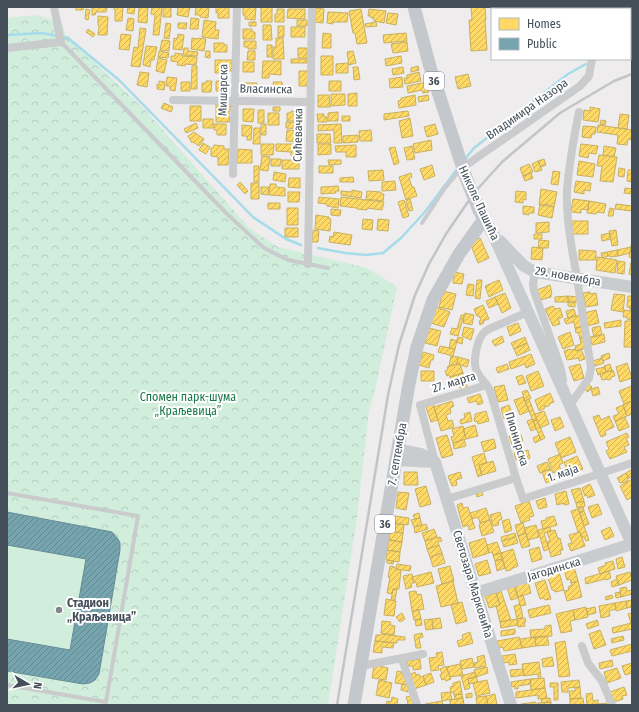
<svg xmlns="http://www.w3.org/2000/svg" width="639" height="712" font-family="'Fira Sans Condensed',sans-serif">
<style>
.forest{fill:url(#forest-crowns)}
.pitch{fill:#d1eddc}
.homes{fill:url(#homes-hatch);stroke:#c7b062}
.public{fill:url(#public-hatch);stroke:#678b95}
.lines{fill:none;stroke-linecap:round;stroke-linejoin:round}
.stream{stroke:#a5dbeb;stroke-width:2.5}
.lane{stroke:#c9cbcd;stroke-width:4}
.street{stroke:#c9cbcd;stroke-width:8}
.secondary{stroke:#c9cccf;stroke-width:12}
.primary{stroke:#c4c7cb;stroke-width:13}
.rail{stroke:#c3c4c6;stroke-width:2.5}
.primary-bridge{stroke:#c4c7cb;stroke-width:13}
.poi-dot{fill:#80868c;stroke:#fff;stroke-width:1.5}
.labels{text-anchor:middle;stroke-width:4;stroke-linejoin:round;paint-order:stroke}
.shield{fill:#fff;stroke:#7c848b;stroke-width:1}
.shield-label{font-size:11px;font-weight:bold;fill:#444f59}
.street-label{font-size:12px;fill:#444f59;stroke:#fff}
.park-label{font-size:12px;fill:#177849;stroke:#fff}
.poi-label{font-size:12px;font-weight:bold;fill:#444f59;stroke:#fff;text-anchor:start}
</style>
<defs>
<pattern id="forest-crowns" width="20" height="18" patternUnits="userSpaceOnUse"><rect width="20" height="18" fill="#d1eddc"/><path d="M2 6a3 3 0 1 1 6 0M12 15a3 3 0 1 1 6 0" fill="none" stroke="#b5cdbf"/></pattern>
<pattern id="homes-hatch" width="6" height="6" patternUnits="userSpaceOnUse"><rect width="6" height="6" fill="#ffd966"/><path d="M-1 1l2-2M0 6l6-6M5 7l2-2" fill="none" stroke="#d0b257"/></pattern>
<pattern id="public-hatch" width="6" height="6" patternUnits="userSpaceOnUse"><rect width="6" height="6" fill="#76a5af"/><path d="M-1 1l2-2M0 6l6-6M5 7l2-2" fill="none" stroke="#628991"/></pattern>
</defs>
<rect width="100%" height="100%" fill="#eeecec"/>
<path class="forest" d="M37,15l26,9 2,10 81,77 104,118 28,18 89,21 30,19 -23,107 -5,17 -12,107 -29,187h-321v-687z"/>
<path class="pitch" d="M7,512l100,19c9,2 14,9 13,19l-21,124c-3,7 -8,10 -16,10l-76,-13z"/>
<path class="homes" d="M76,7h8l-1,3h-7z
M92,7h15l-1,5h-10l-1,3h-3z
M114,7h9l-1,14h-7v-11h-1z
M128,7h7l-1,7 -7,-1z
M139,7h9l-1,16 -9,-1z
M152,7h10l-3,28h-6l2,-20 -4,-1z
M163,7l8,1v9h-8z
M178,7h12l-2,10 -11,-2z
M196,7h13l-1,11 -8,-1v-2h-5z
M216,7h13v11h-11v-6l-2,1z
M243,7h13l-1,13 -10,-1v-4h-2z
M261,7h11v15h-11z
M471,7h14l1,13h-1l2,30 -16,1 -2,-31h3z
M567,7h11v2h-12z
M316,8l8,1 -1,14 -8,-1z
M86,9l4,1 -2,10 -3,-1z
M277,9h7v13h-9v-8h2z
M288,9h17v10l-18,-1z
M361,9l6,34 -10,1 -2,-11h-2l-4,-22z
M369,9l17,2 -2,12 -10,-2v-3h-3v-2h-3z
M328,12l20,1 -1,9h-14v2l-6,-1z
M388,13l10,1 -2,11 -10,-2z
M98,16l10,1 -1,18h-9l1,-9 -1,-1z
M128,18l6,1 -1,12 -7,-1z
M191,18l8,1 -1,10h-8z
M204,20l12,2 -1,8h4l-1,9 -16,-2z
M297,20h10v6h-10z
M249,22h7v4h-7z
M376,22l1,4 -11,1 -1,-3z
M166,23l5,1 -2,15 -5,-1z
M178,23h9l-1,6 -8,-1z
M263,25h8l1,15h-9z
M278,26h6v11h-6z
M291,27h14v10h-14z
M140,28l6,1 -6,38 -9,-1 3,-19 4,1z
M88,29l7,5 -2,3 -7,-5z
M243,29h9v3h3v7h-12z
M323,33l8,1v14h-9z
M406,33l1,8 -23,2 -1,-8z
M121,34l10,1 -2,15 -10,-1z
M178,34l6,1 -2,15 -9,-1 1,-11 3,1z
M192,38l6,1v-1l8,1 -2,12 -13,-2z
M276,38h7l1,21h-11v-12h3z
M162,40l8,1 -1,10 -9,-1z
M244,41h12v8h-8v-2h-4z
M407,42l1,9 -15,2 -2,-9z
M214,43h10v2h3v7h-13z
M267,45h5v12h-5z
M146,46l11,1 -3,13h-3l-1,7 -7,-2z
M184,48h4v3l10,1 -1,4 -14,-1z
M298,48h9v10h-9z
M159,51l10,2 -1,5 -10,-1z
M206,51h4v7l-5,-1z
M248,51h7v9h-8z
M353,51l3,12 -7,2 -2,-13z
M175,53l7,1v2l15,1 -1,8 -11,-1v2l-8,-1 1,-3 -7,-1v-5h4z
M321,56h12v19h-12z
M401,56l1,7 -16,3 -1,-7z
M158,58l9,2 -3,13 -8,-2z
M291,59h16v4h-16z
M215,60h17v11h-7v-4h-5v6h-5z
M263,61h18v14l-12,-1v4h-7z
M243,62h11v10h-11z
M348,63v10h-12v-9z
M192,66h5v23h-6z
M418,66l1,4 -8,2v-4z
M353,67h5l2,12 -6,1z
M403,67l1,6 -11,2 -1,-6z
M299,71h9l-1,15h-8z
M140,72l9,1 -2,14 -10,-2z
M419,72l2,9 -16,3 -1,-6h3v-3z
M468,74l3,12 -13,3 -3,-12z
M167,77l10,1 -2,13 -5,-1v-4h-4z
M402,77l1,10 -13,1 -1,-9z
M159,81l6,1 -1,8 -7,-1v-5l2,1z
M206,81h6l-1,11h-9v-9h4z
M216,81h8v1h4v9h-12z
M329,81h12v10h-12z
M181,82h9v9h-9z
M273,82h9l1,11h-12v-8h3z
M427,82l2,10 -6,1 -1,-3 -14,3 -1,-7z
M244,83h13v10h-13z
M357,93v13h-9v-12z
M331,94h14v11l-14,1z
M318,95h11l1,12h-12z
M415,95l1,10 -17,3 -1,-7 3,-1v-2z
M428,95l1,5 -10,2 -1,-5z
M164,103l9,4 -2,5 -10,-4z
M216,104h15l-1,7h-1v6h1v5h-14z
M190,106h11v15h-11z
M273,107h7v4h-7z
M590,107l10,2 -2,13 -15,-2 1,-10 6,1z
M243,109h11l-1,13 -10,-1z
M258,110h6v13h-6z
M291,111l10,1 -1,9h-13v-8h4z
M408,111l1,5 -25,4v-6z
M338,112v9h-10v-8z
M268,113h11v12h-11z
M317,114h7v3h3v5h-9z
M620,114l9,1 -2,14 -9,-1z
M342,116h8v5h-8z
M410,118l3,18 -11,2 -3,-17z
M203,119h10v9h-10z
M601,120l5,1 -1,4 -5,-1z
M286,122l14,1v6l-14,-1z
M196,123l2,5 -12,5 -2,-4z
M214,124h12v11h-9v-5h-3z
M261,124h5v11h-5z
M341,124l1,19h-8v-13l-16,1v-6z
M435,124l3,10 -11,3 -3,-10z
M242,125l10,1 -1,14h-4v-4h-5z
M598,125l34,5 -1,10 -3,-1 -1,6 -10,-1 1,-9 -21,-3z
M583,126l13,1 -1,7h-3l-1,4 -9,-1z
M254,128h6v16h-7z
M287,130l14,1 -1,11 -14,-1z
M371,130l1,11h-12l-1,-10z
M194,132l10,7 -5,7 -6,-4 -1,1 -4,-7z
M317,134h13l1,9h-14z
M358,135v7l-15,1v-7z
M431,140l1,10 -17,3 -2,-9z
M203,143l7,4 -4,7 -7,-4z
M261,144h13l-1,11h-12z
M276,144h24l-1,12h-8v-4l-15,-1z
M318,144h13v10l-13,1z
M581,144l17,2 -2,8 -7,-1 -1,5 -9,-2z
M214,145l10,1v3h5l-1,16h-10v-8l-7,-1v-8h2z
M356,145v12h-10v-5h-10l-1,-6z
M412,146l3,13 -8,1 -3,-12z
M604,146l12,2 -2,9 -11,-2z
M395,147l4,16 -5,2 -5,-17z
M238,149l14,1v13h-15z
M599,155l18,2 -4,25 -13,-1 2,-15h-5z
M262,156l8,1 -2,14 -8,-1z
M271,159h10l-1,7h-9z
M544,159l2,6 -5,2 -3,-6z
M282,160h17v9h-17z
M328,160h13v4l-12,1z
M538,161l4,9 -7,2 -3,-8z
M579,161l16,3 -2,13 -16,-2z
M529,164l4,8 -10,4 -3,-8z
M432,165l3,11 -11,4 -4,-11z
M254,166h5v16h-5z
M319,166h14v7h-14z
M619,168l6,1 -1,8 -6,-1z
M383,170l1,10 -15,1 -1,-10z
M628,170h4v12l-5,-1z
M553,171l7,1 -2,13 -7,-1z
M274,172l12,2 -1,8 -12,-2z
M411,173l1,4 -3,1 3,9h2l3,9 -11,4 -7,-23z
M531,173l2,5 -8,3 -2,-5z
M353,177l1,5h-14v-4z
M289,178h11v10l-12,-1z
M395,181l1,9 -14,1v-9z
M576,181l15,2 -1,8 -6,-1v4l-10,-2z
M240,182l8,9 -3,3 -8,-9z
M251,183h8v16h-8z
M270,184h6v3l9,1v8l-16,-1z
M338,186l1,5h-4l1,2 -15,1v-7z
M261,187h8l-1,8 -7,-1z
M625,188l7,1v5l-8,-1z
M541,189l16,3 -3,15 -5,-1v-1l-5,-1v1h-5z
M352,190l10,2 -1,6 -20,-3v-4l11,1z
M367,191l14,1v2h3l-1,7 -17,-2z
M516,191l10,1v8l-3,-1v4l-8,-1z
M288,192h12l-1,10h-11z
M319,197l20,2 -1,9 -11,-2v-2l-9,-1z
M341,197l43,5 -2,8 -15,-2v2l-10,-1v-1l-17,-2z
M410,199l3,11 -4,1 -3,-10z
M573,199l16,2 -1,9 -7,-1v4l-10,-1z
M404,200l5,16 -6,2 -5,-16z
M589,201l17,3 -2,9 -7,-1 -1,2 -9,-1z
M268,203h12v6h-12z
M616,204l16,2v5l-17,-2z
M540,205l14,2 -2,11 -14,-3z
M523,206l11,1v6h-5v2l-6,-1z
M287,208h11v17h-11z
M610,208l4,1 -1,7h-5z
M331,209l10,1 -1,6 -9,-1z
M316,215l13,2v2h2l-1,12 -15,-2z
M363,219l10,1 -1,10 -10,-1z
M378,219l11,1 -1,11 -11,-1z
M572,221h16v13h-16z
M549,222v10l-13,1v-10z
M285,228h13v9h-13z
M313,230l6,1 -1,11h-6z
M616,230l2,15 -6,1 -3,-15z
M334,232l18,3 -2,10 -21,-3 1,-6 3,1z
M610,233l1,6 -9,2 -1,-6z
M534,234h8v5h-8z
M480,238l9,20 -11,5 -8,-20z
M539,240l10,1 -1,7h-10z
M631,245h1v13l-3,-1z
M532,247l11,1 -1,12 -11,-1z
M631,247l-1,6 -12,3 -1,-6z
M579,250l17,1v9h-17z
M617,250l1,6 -8,1v-1h-2l-1,-4z
M607,252l1,4 -6,2 -1,-5z
M597,257l20,3 -2,13 -19,-3z
M618,261l7,1 -1,12 -7,-1z
M631,262h1v13l-3,-1z
M454,272l10,2 -2,10 -9,-1z
M477,280h5l-2,19 -5,-1z
M499,280l4,10 -14,7 -4,-11z
M468,284l6,1 -1,11 -7,-1z
M550,285l2,9h-1v3l-10,3 -4,-10z
M443,291l13,3 -4,16 -13,-3z
M590,292v2l6,-1 2,12 -12,2 -3,-14z
M505,293l6,15 -9,5 -7,-16z
M614,294l11,1 -2,17 -12,-2z
M568,296v6h-13v-5z
M568,296l10,1v5h-10z
M628,296h4v12l-5,-1z
M495,297l3,7 -9,4 -3,-7z
M568,302h7v5l-7,-1z
M483,305l6,14 -6,2 1,2 -4,2 -1,-4 2,-1 -2,-4h-2l-3,-7z
M553,306l2,3 5,-1 3,9 -5,2 2,5 -7,2 -8,-17z
M436,307l14,5 -6,15 -13,-4z
M630,308h2v12l-5,-1v-2h-4l1,-7 6,1z
M574,309l2,7 -8,2 -2,-7z
M596,310l3,13 -12,3 -3,-13z
M465,313l9,2 -2,10 -9,-2z
M461,315h3l-6,21 -8,-2 2,-6 5,1z
M580,315l2,12 -7,1 -1,-6 -8,2 -2,-5z
M621,320v6l-16,2 -1,-5z
M625,321h7v26h-8z
M518,323l3,8 -11,5 -3,-9z
M600,326l2,9 -8,2 -2,-9z
M464,327l10,2 -3,11 -9,-4z
M582,327l2,11 -4,1 -2,-7 -2,1 -1,-5z
M429,328l12,3 -4,15 -12,-3z
M570,332l4,13 -11,4 -5,-12z
M604,334l1,8 -13,3 -2,-8z
M502,336l2,6 -9,4 -3,-5z
M458,337l5,1 -1,6 -6,-2z
M525,337l2,6 -13,6 -3,-6z
M584,338l2,10 -10,3 -1,-5 6,-2 -1,-5z
M451,339l6,2 -2,8 -6,-1z
M527,343l3,7 -13,6 -3,-7z
M440,346l15,3 -2,7 -15,-4z
M570,349l1,1 4,-1 1,2 5,-2 4,10 -6,2v-3l-12,2 -3,-9z
M423,352l11,3 -1,5h-2l-2,8 -10,-3z
M609,353l1,5 -7,3 -2,-5z
M531,354l4,10 -9,4 -1,-4 -14,5 -2,-7z
M451,356l7,1 -1,7 -8,2z
M458,357l11,3 -2,7 -10,-3z
M602,358l2,5 -9,3 -2,-5z
M627,363l5,15 -12,4 -4,-15z
M457,364h3l3,9 -13,4 -1,-2 -2,1 -2,-5 3,-1 -1,-3z
M507,364l2,5 -11,4 -2,-5z
M580,364l4,14 -10,3 -5,-14z
M610,364l2,7 -6,1 -2,-6z
M605,367l1,5 -8,3 -2,-6z
M613,370l2,6 -4,1v2l-3,1 -1,-1 -5,1 -2,-6z
M421,371h13v10h-13z
M538,371l6,15 -13,5 -5,-15z
M463,373l2,9 -15,5 -2,-7 3,-1 -1,-2z
M522,375l4,8 -7,2 -3,-8z
M466,383l1,4 -7,1 -1,-4z
M587,383l5,4 -4,5 -5,-4z
M504,385l4,15 -10,2 -4,-15z
M632,386v15l-8,3 -5,-13z
M598,387l2,7 -7,2 -2,-7z
M527,390l4,8 -6,3 -3,-9z
M550,393l4,9 -5,2 1,1 -4,2 -1,-2 -1,1 1,2 -6,3 -4,-11z
M480,394l3,9 -5,2 -2,-4 -7,2 -2,-5z
M523,397l6,14 -9,4 -6,-15z
M529,399l8,21 -4,1 -8,-20z
M452,401l2,5 -4,2 1,5 -5,2 2,6 4,-1 2,7 -13,4 -7,-24z
M632,401v13l-5,2 -4,-11z
M433,404l5,16 -7,2 -5,-15z
M509,405l4,11 -9,3 -3,-11z
M623,405l4,11 -12,5 -2,-5 6,-2 -3,-6z
M486,411l3,10 -11,3 -1,-3 -2,1 -1,-4 1,-1v-3z
M544,411l5,13 -9,4 -5,-14z
M470,412l2,9 -11,3 -1,-4 5,-2 -1,-4z
M599,415l2,5 8,-4 5,11 -9,4 1,4 -5,2 -8,-20z
M560,417l4,10 -9,4 -4,-11z
M625,417l4,10 -10,4 -4,-10z
M533,419l3,10 -5,2 -4,-10z
M537,420l8,18 -4,2 -8,-19z
M475,425l3,11 -12,3 -3,-10z
M463,426l3,13 -13,4 -2,-6 3,-1 -2,-7z
M627,433l2,4 -3,1 3,7 -5,2 3,5 -17,7 -4,-8 3,-2 -3,-7z
M515,434l1,3 5,-2 2,6 -11,4 -3,-9z
M447,435l6,20 -11,3 -6,-20z
M539,435l2,5 -6,3 -2,-5z
M570,437l6,15 -15,6 -6,-15z
M464,439l2,7 -12,3 -1,-6z
M494,439l2,9 -12,4 -3,-10z
M528,450l2,8 -5,2 -1,-3 -8,3 -2,-7z
M484,453l3,10 -8,2 3,10 -4,2 -6,-20z
M560,454l3,9 -4,2 2,5 -8,3 -5,-14z
M577,456l6,13 -5,2v1l-8,4 -6,-14z
M493,461l3,10 -14,4 -3,-10z
M547,462l3,7 -10,4 -3,-7z
M550,469l4,11 -8,3 -4,-11z
M632,469v7l-3,2 -3,-5z
M404,472h13l1,13h-14z
M460,472l2,6 -6,2 1,5 -5,1 -4,-10z
M626,473l3,5 -2,1 1,1 -5,3v-1l-3,1 -3,-5z
M632,479v18l-5,3 -7,-14z
M590,484l5,11 -7,3 -1,-3 -2,1 -3,-8z
M426,486l5,18 -11,3 -5,-18z
M580,488l4,13 -8,2 -5,-13z
M482,491l1,4 -6,2 -1,-4z
M566,491l3,13 -5,1v-2l-7,2 -2,-11z
M398,492l11,1 -3,17 -10,-2z
M545,498l2,9 -8,2 -3,-8z
M529,501l5,15 -5,1 1,3 -9,3 -6,-17z
M584,501l1,5 -8,2 -1,-5z
M462,503l1,5 5,-1 7,21 -6,2 -1,-5 -5,2 -6,-22z
M598,504l4,10 -10,4 -4,-11z
M583,507l1,4 -4,2 -2,-4z
M486,508l4,12 -10,3 -2,-6 -6,2 -2,-6z
M578,509l11,31 -3,1 -2,-4h-2l-2,-5h-2l-7,-21z
M584,511l5,13 -5,2 -4,-13z
M500,512l2,7 -4,2 1,4 -6,1 -3,-11z
M419,513l1,5 -5,1 -2,-4z
M395,516l14,2 -1,7 -15,-2z
M554,516l3,9 -14,4 -2,-8 5,-1v-2z
M420,518l2,7 -8,2 -3,-7z
M509,519l3,11 -7,3 -3,-12z
M490,520l4,12 -12,4 -3,-11h1v-2z
M391,523l13,2 -1,8 -13,-2z
M523,523l3,10 -8,3 -3,-11z
M426,524l2,5 -13,4 -1,-6z
M536,525l3,12 -11,3 -4,-12z
M550,527l1,4 -7,2 5,16 -5,2 -6,-21z
M610,527l4,9 -9,4 -4,-9z
M434,529l3,8 -12,4 -3,-8z
M555,530l3,9 2,-1 3,12h-3l1,4 -10,3 -4,-15 3,-1 -3,-9z
M390,531l13,2 -1,9 -13,-2z
M580,532l5,14 -14,5 -3,-7 4,-1 -3,-8z
M515,533l1,4 -14,4 -1,-4z
M526,533l4,13 -8,2 -4,-12z
M437,537v1l3,-1 2,4 -4,1 1,3 -12,4 -2,-8z
M516,537l2,6 -14,4 -2,-6z
M485,538l4,15 -16,5 -4,-15z
M389,540l13,2 -2,10 -13,-2z
M497,542l4,11 -8,2 -1,-3 -3,1 -2,-8z
M439,545l3,8 -12,4 -3,-8z
M539,547l3,12 -10,3 -3,-12z
M513,549l5,17 -7,3v1l-5,1 -5,-18z
M387,550l13,2 -1,10 -13,-2z
M442,553l3,10 -12,4 -3,-10z
M501,553l1,6 -7,2 -2,-6z
M622,557l3,10 -7,2 -2,-10z
M502,559l3,9 -8,3 -2,-10z
M387,560l7,1 -1,3 -6,-1z
M487,560l4,13 -12,3 -4,-12z
M613,561l2,8 -15,5 -2,-6 8,-3 -1,-2z
M397,564l14,2 -1,5 -14,-2z
M390,566l5,1v2l6,1 -2,19h-6l-1,5 -5,-1 3,-16h-2z
M450,566l4,15 -12,3 -4,-15z
M574,567l4,14 -7,2 -1,-4 -3,1 -3,-10z
M609,571l2,7 -5,2 -1,-1 -19,5 -1,-6z
M431,572l3,11 -17,4 -1,-5 -2,1 -2,-6z
M559,572l5,18 -9,2 -1,-2h-2l-5,-15z
M630,572l2,8 -13,5 -3,-9z
M412,574l2,9h-3l1,4 -6,2 -3,-13z
M617,579l2,6 -7,2 -1,-5z
M545,580l6,19 -6,1 -1,-2 -4,1 -5,-16z
M453,581l5,22 -17,4 -5,-21z
M528,581l3,12 -13,4 -3,-12z
M578,581l4,16 -15,4 -3,-10 5,-1 -1,-3 4,-2 -1,-2z
M513,585l5,13 -7,2 -4,-13z
M626,587l1,4 5,-1v4l-11,3 -1,-9z
M393,589h4l-2,11h-4z
M416,591l1,4 4,-1 3,15 -12,2 -3,-19z
M501,591l10,29 -11,2 -4,-16 4,-1 -4,-12z
M620,592l1,5 -5,1 -1,-5z
M496,593l4,12 -11,3 -4,-12z
M523,595l3,10 -6,1 -2,-9z
M612,595l1,3 -7,2 -1,-3z
M386,599l10,2 -2,15 -10,-1z
M632,600v7l-5,1 -1,-7z
M626,601l1,7 -11,3 -1,-8z
M462,602l5,19 -11,3 -5,-19z
M615,603l1,6 -7,2 1,5 -9,2 -2,-12z
M520,604l3,13 -6,2 -3,-13z
M549,605l2,8 -21,5 -2,-8z
M586,607l2,10 -13,3 -2,-10z
M595,607l1,6 -8,2 -2,-6z
M419,610l2,9 -7,1 -2,-9z
M573,610l2,10 -5,1 2,10 -11,2 -5,-19z
M402,613l3,6 -5,3 -4,-5z
M632,613v10h-1l-3,-9z
M440,618l2,10 -9,1 -1,-10z
M525,618l1,4h-2l1,4 -7,1 -1,-8z
M421,619l1,6 -6,1 -1,-6z
M432,619l1,10 -7,1 -2,-10z
M517,619l1,6 -17,3 -1,-6z
M597,620l2,5 -11,4 -2,-5z
M382,621l9,1 -1,3 5,1 -1,9 -13,-2z
M631,623h1v6l-19,4 -1,-5z
M551,625l1,11 -21,2 -1,-8 15,-1v-3z
M515,629v5l-14,2v-5z
M600,630l6,15 -12,4 -5,-15z
M470,632l3,11 -14,4 -2,-6 6,-2 -1,-4z
M422,633l1,4 -4,1 2,10h-5l-2,-13z
M381,634l24,3v3h-8v3l-22,-2 1,-6h5z
M547,636l2,9 -13,1 -1,-9z
M623,636l1,4 -12,3 -1,-4z
M519,637l3,11 -18,3 -1,-4 -4,1 -2,-7z
M535,637l1,9 -14,2 -2,-9z
M375,641l19,2 -1,5 -11,-1v6l-9,-1z
M565,641l5,35 -11,1 -4,-34z
M632,644v7l-20,5 -2,-6z
M442,652l2,13 -6,1 1,4 -8,1 -2,-13 8,-1 -1,-4z
M515,654l2,10 -8,1v-3l-5,1 -2,-7z
M484,655l2,11 -11,2 -1,-5 4,-1 -1,-5z
M552,657l2,9 -11,1 -1,-8z
M472,658l2,9 -12,2 -2,-8z
M420,659l1,10 -8,1v-4h-5l-1,-5z
M612,660l1,6 -13,3 -1,-6z
M539,662l2,15h-3v-3l-14,2 -2,-12z
M632,663v10l-7,2 -3,-9z
M460,664l3,11 -13,2 -4,-10z
M374,665l14,3 -2,12 -14,-2z
M446,666l5,13 -5,2 -1,-2 -3,1 -2,-5 2,-1 -2,-5z
M487,667l1,6 -12,4 -2,-7z
M617,668l4,10 -14,5 -3,-11z
M523,669l1,6 -13,2 -1,-7z
M397,671l5,1v3l3,1 4,9 -14,-2z
M415,672l1,3 3,-1 1,3 3,-1 3,9 -12,4 -4,-13h2l-1,-2z
M475,672l1,5 -8,2 2,9 -5,2 -4,-14z
M431,673l3,9 -8,3 -3,-9z
M476,676l2,6 -9,2 -1,-5z
M544,678l1,10 -14,2 -1,-11z
M530,679l1,5 -13,2v3h-3v-3l-3,1 -1,-5z
M379,680l13,3 -3,15 -13,-3z
M487,680l3,13 -14,3 -3,-13z
M579,680l1,7 -12,1v4h-6l-1,-10z
M460,681l2,13 -8,1v-3l-3,1 -1,-6 3,-1v-3z
M550,683h8v17h-4v-13h-4z
M402,684l7,1 -1,7 -7,-2z
M580,687l1,11 -11,1 -1,-8h6v-3z
M624,687l3,8 -5,1 1,3 -9,3 -4,-10z
M545,688l2,10 -9,1v-4l-22,3v-6z
M450,692l2,7 -10,2 -1,-8z
M472,693v4l-6,1v-4z
M592,693l1,8 5,-1v4l-11,1 -1,-11z
M462,694l1,4 -8,1 -1,-4z
M495,694l2,11h-9l-2,-9z
M412,696l1,9h-6l1,-2 -2,-6z
M486,696l2,9h-11l-1,-8z
M392,697l6,2 -1,6h-11l1,-4 4,1z
M463,698l1,7h-14v-5z
M550,698l1,4 -9,1 -1,-4z
M583,698l1,7h-14v-6z
M442,701l1,4h-18v-1z
M536,702v3h-14l-1,-1z
M551,702v3h-13v-2z
M609,703l1,2h-22l10,-1z"/>
<path class="public" d="M7,512l100,19 5,1 6,7 2,4v7l-21,124 -4,6 -5,3 -7,1 -76,-13v-32l63,11 16,-91 -79,-14z"/>
<g class="lines">
<path class="stream" d="M7,35l35,-2 26,5 51,42 134,137 33,22 15,6
M630,44l2,-1
M465,159l9,-11 94,-74 18,-10
M318,248l27,5 21,2 17,-2 18,-15 23,-25 34,-45"/>
<path class="lane" d="M501,7v2
M61,42l165,171 38,35 24,12 40,8
M422,223l23,-35 16,-19
M7,493l131,23 -32,186 -99,-17"/>
<path class="street" d="M601,9v-2
M630,35l2,-1
M7,48l54,-6 -7,-35
M173,100l138,2
M462,168l118,-82 9,-10 3,-17
M233,174l4,-167
M308,264l4,-257
M535,272l-2,12 1,7 27,78 2,11
M570,405l19,-27 2,-10c-5,-32 -10,-64 -15,-96 -5,-27 -10,-55 -9,-82 2,-26 7,-53 12,-78
M435,462l-15,-57 67,-20
M516,478l7,21 109,-36
M447,499l69,-21 -25,-84c-1,-3 -2,-6 -4,-9 -4,-5 -9,-9 -11,-16 -3,-8 1,-27 6,-34 2,-3 5,-5 7,-6l39,-17
M582,646l6,17 14,18 10,24
M402,659l15,46
M361,666l62,-12"/>
<path class="secondary" d="M484,219l9,15 139,310
M500,241l24,25 11,6 97,15
M398,449l23,5 14,8 76,243
M396,460l38,2
M476,593l156,-49"/>
<path class="primary" d="M414,7l16,60 36,111
M354,705l55,-321 8,-37 16,-47 26,-46 25,-35 -5,-9"/>
<path class="rail" d="M337,705l51,-310 11,-50 16,-50 14,-31 17,-30 28,-41 28,-31 58,-49 54,-32 18,-7"/>
<path class="primary-bridge" d="M466,178l13,32"/>
</g>
<circle class="poi-dot" cx="59" cy="610" r="4"/>
<g class="labels">
<g class="shield">
<rect x="424" y="72" width="20" height="18" rx="3"/>
<rect x="375" y="515" width="20" height="18" rx="3"/>
</g>
<g class="shield-label">
<text x="434" y="85">36</text>
<text x="385" y="528">36</text>
</g>
<g class="street-label">
<text transform="translate(266 89) rotate(1)" y="4">Власинска</text>
<text transform="translate(223 90) rotate(-89)" y="4">Мишарска</text>
<text transform="translate(527 109) rotate(-35)" y="4">Владимира Назора</text>
<text transform="translate(298 135) rotate(-89)" y="4">Сићевачка</text>
<text transform="translate(479 203) rotate(65)" y="4">Николе Пашића</text>
<text transform="translate(568 276) rotate(10)" y="4">29. новембра</text>
<text transform="translate(454 382) rotate(-17)" y="4">27. марта</text>
<text transform="translate(517 439) rotate(73)" y="4">Пионирска</text>
<text transform="translate(397 454) rotate(-80)" y="4">7. септембра</text>
<text transform="translate(563 473) rotate(-19)" y="4">1. маја</text>
<text transform="translate(554 569) rotate(-17)" y="4">Јагодинска</text>
<text transform="translate(473 584) rotate(73)" y="4">Светозара Марковића</text>
</g>
<g class="park-label">
<text x="188" y="401">Спомен парк-шума<tspan x="188" dy="14">„Краљевица”</tspan></text>
</g>
<g class="poi-label">
<text x="67" y="607">Стадион<tspan x="67" dy="14">„Краљевица”</tspan></text>
</g>
</g>
<rect width="639" height="712" fill="none" stroke="#444f59" stroke-width="16"/>
<rect x="491" y="8" width="140" height="52" fill="#ffffff" stroke="#b4b9bd"/>
<rect x="499" y="18" width="20" height="12" fill="#ffd966" stroke="#b4b9bd"/>
<text x="527" y="28" font-size="12" fill="#444f59">Homes</text>
<rect x="499" y="38" width="20" height="12" fill="#76a5af" stroke="#b4b9bd"/>
<text x="527" y="48" font-size="12" fill="#444f59">Public</text>
<g transform="translate(28 684) rotate(99)" stroke="#ffffff" stroke-width="3" paint-order="stroke">
<path d="M0-3L7 15L0 10L-7 15Z" fill="#444f59"/>
<text y="-6" font-size="11" font-weight="bold" text-anchor="middle" fill="#444f59">N</text>
</g>
</svg>
